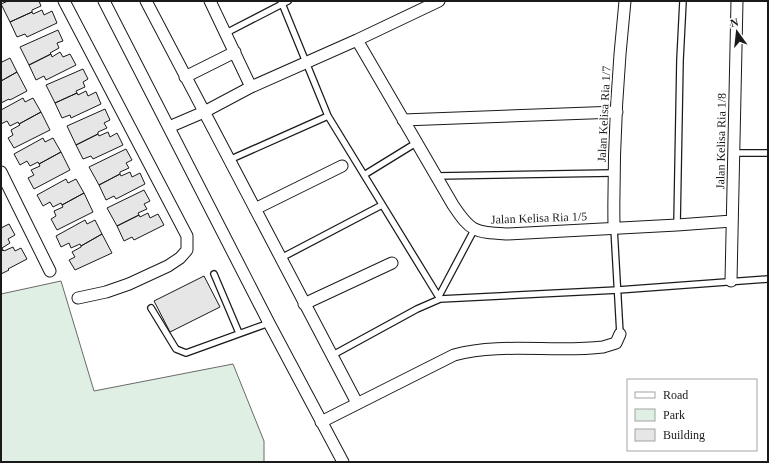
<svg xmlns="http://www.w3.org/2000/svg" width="769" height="463" font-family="Georgia,serif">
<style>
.green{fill:#e0efe3;stroke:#6a6a6a}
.building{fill:#e6e6e6;stroke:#1a1a1a}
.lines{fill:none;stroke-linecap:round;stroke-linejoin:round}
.lane-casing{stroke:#1a1a1a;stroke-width:8}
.street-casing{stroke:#1a1a1a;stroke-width:13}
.lane{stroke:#fff;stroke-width:5.5}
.street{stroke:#fff;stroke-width:11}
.labels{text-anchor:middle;stroke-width:3;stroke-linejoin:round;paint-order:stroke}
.street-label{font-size:12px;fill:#1a1a1a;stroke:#fff}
</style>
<rect width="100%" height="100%" fill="#fff"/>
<path class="green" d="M61,281l33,110 139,-27 31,77v21h-263v-168z"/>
<path class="building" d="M8,1h31l2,5 -9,4v2l-22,10 -9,-18z
M42,10l2,5 8,-4 5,12 -30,14 -2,-3 -8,3 -7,-15 22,-10 1,2z
M58,30l5,11 -6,2 2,5 -9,5 1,1 -22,11 -9,-18z
M60,52l3,5 7,-3 6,11 -30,15 -2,-4 -8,4 -7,-15 22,-11 1,3z
M10,58l7,14 -16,9v-21l1,2z
M83,69l5,10 -5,3 2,5 -9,4 1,2 -22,10 -9,-18z
M17,72l10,19 -17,9 -1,-1 -8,4v-22z
M86,91l2,5 8,-4 5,12 -30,14 -1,-3 -8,3 -7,-15 22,-10 1,2z
M23,98l2,4 8,-4 8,14 -22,12 -1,-2 -8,4 -3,-5 -6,3v-14z
M105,109l5,11 -6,3 3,5 -9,4v2l-22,11 -9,-19z
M41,112l9,18 -36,18 -6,-10 5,-3 -2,-5 9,-5 -1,-1z
M108,132l2,5 7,-4 6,12 -30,14 -2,-3 -8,3 -7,-14 22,-11 1,2z
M43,138l2,4 8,-4 8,14 -22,12 -1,-2 -8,4 -3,-5 -7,4 -6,-11z
M126,149l6,11 -6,3 3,5 -9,4v2l-21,11 -10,-18z
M61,152l9,18 -36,19 -6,-11 6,-3 -3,-5 9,-4 -1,-2z
M130,172l2,5 8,-4 5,11 -29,15 -2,-3 -8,4 -7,-15 21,-11 1,2z
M66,179l2,4 8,-4 8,14 -22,12 -1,-2 -8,4 -3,-5 -7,4 -6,-11z
M144,190l6,11 -6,3 3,5 -9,4 1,2 -22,11 -10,-18z
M84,193l9,19 -36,18 -6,-11 5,-3 -2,-5 9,-4 -1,-2z
M148,213l2,5 8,-4 6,11 -30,15 -2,-3 -8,4 -7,-15 22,-11 1,2z
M85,220l2,4 8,-4 7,14 -21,12 -1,-2 -9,4 -2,-5 -8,4 -5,-11z
M9,224l6,11 -7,4 2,4 -8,5 1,2 -2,1v-23z
M102,234l10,19 -37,17 -6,-10 6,-3 -3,-5 9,-5v-1z
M13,247l2,4 6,-3 6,11 -19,10 1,1 -8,4v-23l2,-1 1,1z
M204,276l16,31 -50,25 -16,-31z"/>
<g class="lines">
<g class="lane-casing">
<path id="lane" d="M281,1l47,115 112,183
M226,33l62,-32
M733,153h35
M229,160l99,-44
M364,175l52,-32
M436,176l177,-3
M677,225l3,-165 3,-59
M614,228l6,106
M281,258l101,-53
M214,274l25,59
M439,296l35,-66
M151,308l25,41 10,4 83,-30
M331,356l86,-47 23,-10 178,-9 150,-11"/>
</g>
<g class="street-casing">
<path id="street" d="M64,1l123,235v14l-7,8 -12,8 -39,18 -23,8 -28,6
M104,1l165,322 74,139
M146,1l211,402
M210,1l41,86
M357,40l96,165c18,27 21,27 54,29l170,-9 55,-4
M185,77l50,-25
M403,120l214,-8
M169,127l35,-15 47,-25 106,-47 82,-39
M1,172l49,99
M255,209l87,-43
M614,228c-1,-75 3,-152 11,-227
M731,281l6,-280
M304,304l88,-41
M321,422l133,-67c48,-13 100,-2 149,-8l13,-4 4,-9"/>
</g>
<use href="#lane" class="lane"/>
<use href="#street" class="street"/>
</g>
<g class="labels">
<g class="street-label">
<text transform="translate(604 114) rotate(-87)" y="4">Jalan Kelisa Ria 1/7</text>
<text transform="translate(721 141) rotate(-89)" y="4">Jalan Kelisa Ria 1/8</text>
<text transform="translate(539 218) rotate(-2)" y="4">Jalan Kelisa Ria 1/5</text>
</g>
</g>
<rect width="769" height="463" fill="none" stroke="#1a1a1a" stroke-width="4"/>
<rect x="627" y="379" width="130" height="72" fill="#ffffff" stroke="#a3a3a3"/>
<rect x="635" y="392" width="20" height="6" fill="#ffffff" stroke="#a3a3a3"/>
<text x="663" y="399" font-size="12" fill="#1a1a1a">Road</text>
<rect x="635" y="409" width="20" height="12" fill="#e0efe3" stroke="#a3a3a3"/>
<text x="663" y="419" font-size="12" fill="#1a1a1a">Park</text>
<rect x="635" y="429" width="20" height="12" fill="#e6e6e6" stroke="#a3a3a3"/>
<text x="663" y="439" font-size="12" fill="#1a1a1a">Building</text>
<g transform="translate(737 32) rotate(345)" stroke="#ffffff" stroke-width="3" paint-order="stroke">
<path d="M0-3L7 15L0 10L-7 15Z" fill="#1a1a1a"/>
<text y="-6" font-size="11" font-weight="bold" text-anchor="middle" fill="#1a1a1a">N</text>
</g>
</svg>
